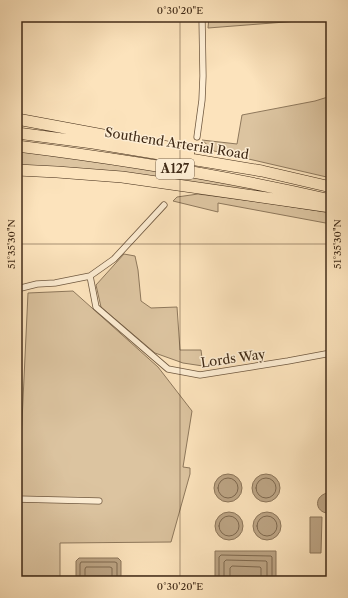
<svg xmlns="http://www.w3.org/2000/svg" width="348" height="598" font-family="'Libre Caslon Text',serif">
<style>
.green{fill:#dcc4a0;stroke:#8e785c}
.water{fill:#bca484;stroke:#8b7458}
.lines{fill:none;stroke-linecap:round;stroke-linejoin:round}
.shore{stroke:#7e684e;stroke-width:1}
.street-casing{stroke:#705940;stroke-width:7}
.highway-casing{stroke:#412b17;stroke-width:12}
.street{stroke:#fdedd3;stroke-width:5.5}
.highway{stroke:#fce3bc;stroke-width:11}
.ticks{fill:none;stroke:#412b17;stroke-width:1;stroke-opacity:0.45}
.labels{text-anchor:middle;stroke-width:3;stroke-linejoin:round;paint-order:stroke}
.shield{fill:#fdedd3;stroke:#79654f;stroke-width:1}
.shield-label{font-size:12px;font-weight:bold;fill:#412b17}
.street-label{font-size:13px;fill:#412b17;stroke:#fdedd3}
.neatline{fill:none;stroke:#412b17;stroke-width:1.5}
.ticks-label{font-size:10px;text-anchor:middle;fill:#412b17}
</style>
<rect width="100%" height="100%" fill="#fce3bc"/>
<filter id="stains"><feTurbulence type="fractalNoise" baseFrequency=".005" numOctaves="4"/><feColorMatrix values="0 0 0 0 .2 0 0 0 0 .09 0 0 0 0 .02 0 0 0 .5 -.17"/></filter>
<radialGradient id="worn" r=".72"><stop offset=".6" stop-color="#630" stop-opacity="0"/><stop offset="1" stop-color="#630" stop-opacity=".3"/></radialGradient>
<path class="green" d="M209,17h122v13l-7,-11 -116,9z
M331,96v82l-117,-27 -12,-11 35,4 5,-29 73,-14z
M17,150l90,12 164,29 -1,3 -253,-28z
M198,194l70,9 63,10v11l-113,-21v9l-45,-11 4,-4z
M124,254l11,2 3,14 3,31 10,7 26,-1 3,43h21l2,16 -20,-3 -28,-10 -54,-46 -5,-22z
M73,291l85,76 34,44 -9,56 7,1v6l-19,68 -111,1v38h-43v-73l1,-2 10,-213z"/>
<path class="water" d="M214 488a14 14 0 1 1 28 0a14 14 0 1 1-28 0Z
M252 488a14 14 0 1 1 28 0a14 14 0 1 1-28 0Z
M327,493h4v20c-15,2 -19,-16 -4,-20z
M215 526a14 14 0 1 1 28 0a14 14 0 1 1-28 0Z
M253 526a14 14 0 1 1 28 0a14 14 0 1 1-28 0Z
M310,517h12l-1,36h-11z
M215,551h61v30h-61z
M79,558h39l3,3v20h-45v-20z"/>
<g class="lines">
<path class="shore" d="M218 488a10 10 0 1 1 20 0a10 10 0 1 1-20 0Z
M256 488a10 10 0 1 1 20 0a10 10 0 1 1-20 0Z
M219 526a10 10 0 1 1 20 0a10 10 0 1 1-20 0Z
M257 526a10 10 0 1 1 20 0a10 10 0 1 1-20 0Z
M80,581v-17l1,-2h34l2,1v18
M85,581v-12l1,-2h24l2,1v13
M219,581v-24l2,-2 50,1 1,1v24
M224,581v-19l2,-2 40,1 1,1v19
M230,581v-13l2,-2 28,1 1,1v13"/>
<g class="street-casing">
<path id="street" d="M197,137l5,-37 1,-24 -1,-59
M90,276l6,31 72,62 32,6 88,-14 43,-8
M17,289l20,-5 18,-1 35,-7 24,-17 50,-54
M17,499l82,2"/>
</g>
<g class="highway-casing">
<path id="highway" d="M17,119l156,29 16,4
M17,133l76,10 79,13 90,15 69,16
M17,146c105,13 210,30 314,54
M17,170l40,2 65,5 209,30"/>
</g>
<use href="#street" class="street"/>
<use href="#highway" class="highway"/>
</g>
<path class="ticks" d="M180,17v564M17,244h314M17,576h314"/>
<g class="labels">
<rect class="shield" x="156" y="159" width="38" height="20" rx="3"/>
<g class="shield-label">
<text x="175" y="173">A127</text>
</g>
<g class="street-label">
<text transform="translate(177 143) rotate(9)" y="5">Southend Arterial Road</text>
<text transform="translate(233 358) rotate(-8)" y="5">Lords Way</text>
</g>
</g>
<rect width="348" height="598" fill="none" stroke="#fce3bc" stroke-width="44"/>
<rect x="22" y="22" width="304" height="554" class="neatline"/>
<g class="ticks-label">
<text x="180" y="14">0°30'20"E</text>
<text transform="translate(11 244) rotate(-90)" y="4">51°35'30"N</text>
<text transform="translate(337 244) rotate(-90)" y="4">51°35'30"N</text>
<text x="180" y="590">0°30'20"E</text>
</g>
<rect width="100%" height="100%" filter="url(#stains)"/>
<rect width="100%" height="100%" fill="url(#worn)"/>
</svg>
